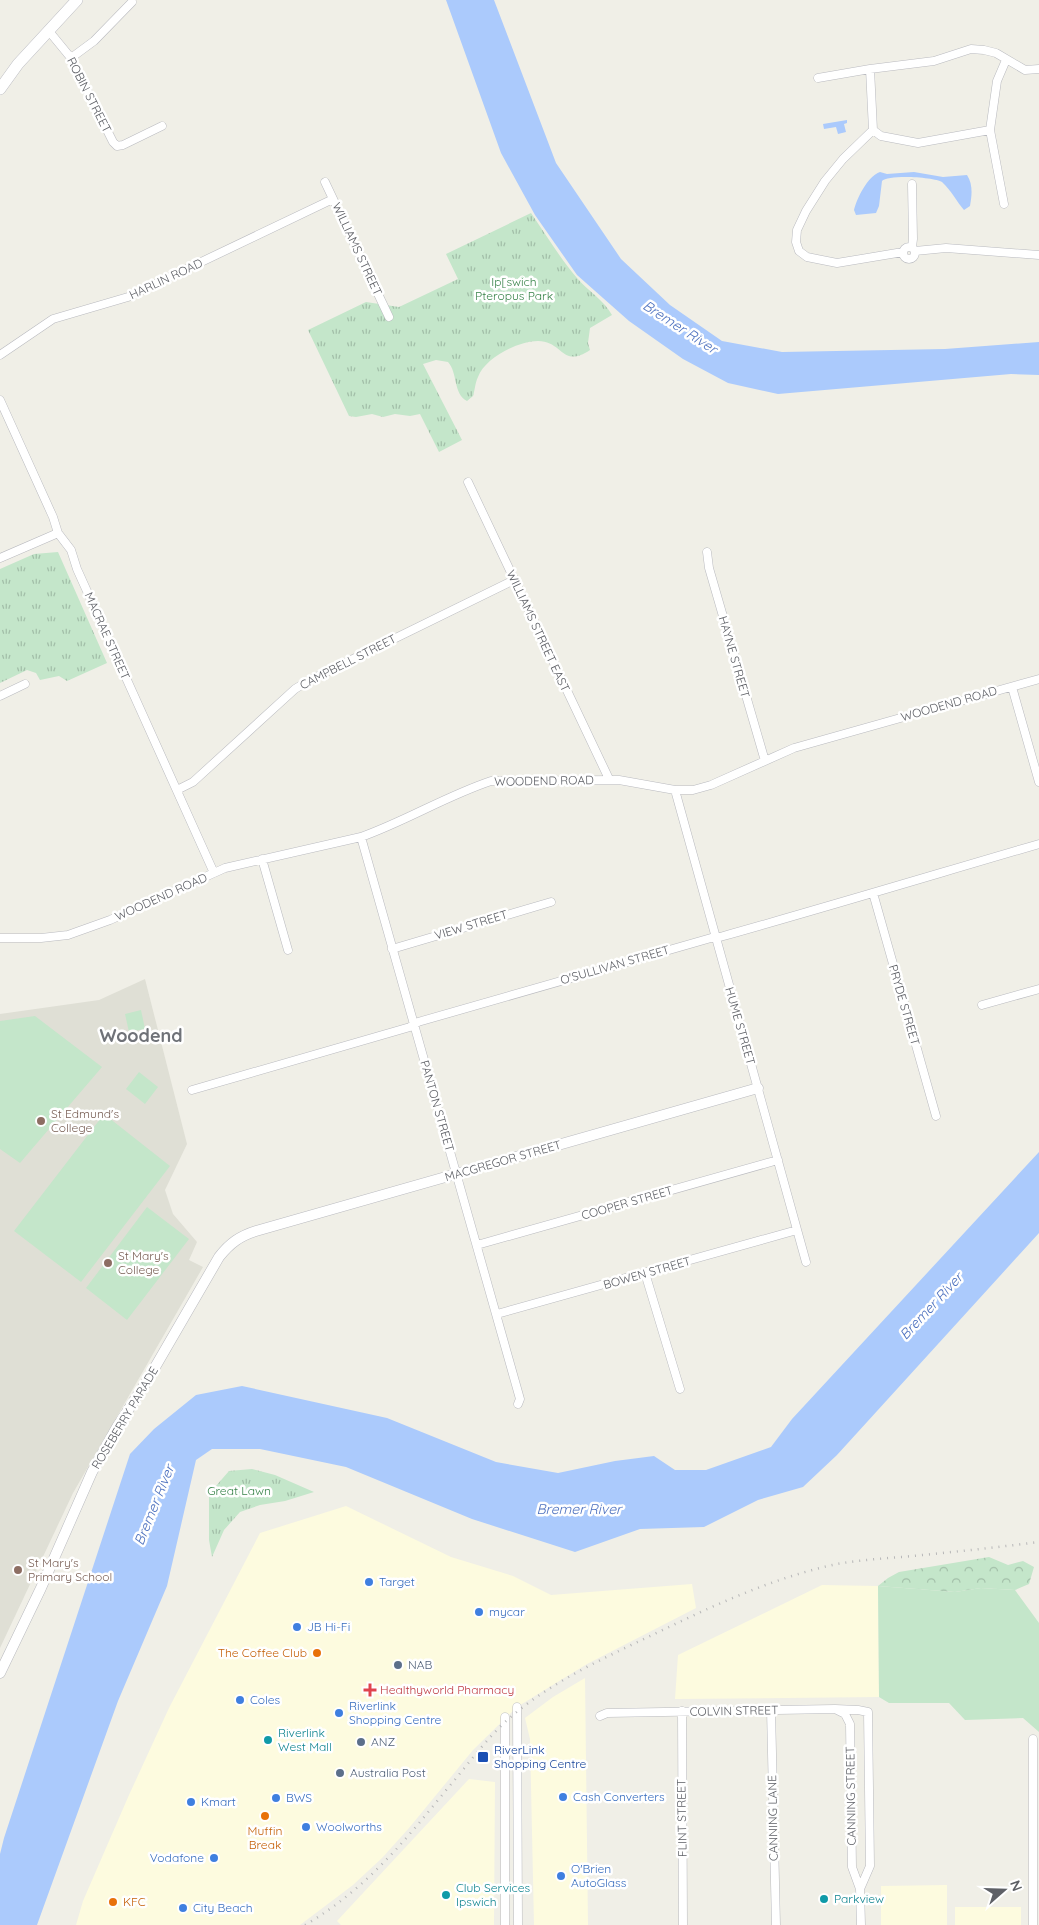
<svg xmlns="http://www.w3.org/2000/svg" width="1039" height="1925" font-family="Quicksand,sans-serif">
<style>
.commercial{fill:#fdfbdf}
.education{fill:#dfdfd5}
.grass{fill:#c4e6ca}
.forest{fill:url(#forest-crowns)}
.park{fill:url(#park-tufts)}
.water{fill:#abcafc}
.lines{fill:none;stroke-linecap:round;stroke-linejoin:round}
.minor-casing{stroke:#b9babf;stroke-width:9}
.tertiary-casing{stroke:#b9babf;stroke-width:11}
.secondary-casing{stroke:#bcbdc3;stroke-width:12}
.minor{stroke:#fff;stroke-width:8}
.tertiary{stroke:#fff;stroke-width:10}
.secondary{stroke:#fff;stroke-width:11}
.rail{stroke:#b7b7b8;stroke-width:2.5;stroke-dasharray:1 6;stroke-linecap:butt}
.education-dot{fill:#8d6e63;stroke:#fff;stroke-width:2}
.shop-dot{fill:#3f7fe0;stroke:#fff;stroke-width:2}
.food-dot{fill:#e8710a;stroke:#fff;stroke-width:2}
.service-dot{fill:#5c6f8a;stroke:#fff;stroke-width:2}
.health-dot{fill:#e0444e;stroke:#fff;stroke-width:2}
.culture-dot{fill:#0f9aa8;stroke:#fff;stroke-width:2}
.transit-dot{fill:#1a4fb4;stroke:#fff;stroke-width:2}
.labels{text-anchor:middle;stroke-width:5;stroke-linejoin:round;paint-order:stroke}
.street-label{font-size:12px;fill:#5e6066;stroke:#fff}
.park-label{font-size:12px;fill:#388349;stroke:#fff}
.education-label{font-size:12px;fill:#785e54;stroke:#fff;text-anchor:start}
.shop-label{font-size:12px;fill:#366cbe;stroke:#fff;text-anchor:start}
.food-label{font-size:12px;fill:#c56008;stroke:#fff;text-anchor:end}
.service-label{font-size:12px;fill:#4e5e75;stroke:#fff;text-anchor:start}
.health-label{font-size:12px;fill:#be3a42;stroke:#fff;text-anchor:start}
.culture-label{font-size:12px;fill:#0d838f;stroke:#fff;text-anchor:start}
.transit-label{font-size:12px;fill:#164399;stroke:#fff;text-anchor:start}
.water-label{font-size:14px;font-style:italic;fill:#4d71bf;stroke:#fff}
.district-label{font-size:18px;font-weight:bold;fill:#6f7278;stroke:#fff}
</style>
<defs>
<pattern id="forest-crowns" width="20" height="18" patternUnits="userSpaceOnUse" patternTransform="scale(1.25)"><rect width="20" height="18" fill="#c4e6ca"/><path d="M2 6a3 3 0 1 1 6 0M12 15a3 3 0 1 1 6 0" fill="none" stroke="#a2bea8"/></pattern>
<pattern id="park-tufts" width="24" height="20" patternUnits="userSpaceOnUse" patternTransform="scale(1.25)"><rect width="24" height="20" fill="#c4e6ca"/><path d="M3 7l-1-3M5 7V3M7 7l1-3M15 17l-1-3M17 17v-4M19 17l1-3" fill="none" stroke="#a2bea8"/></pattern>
</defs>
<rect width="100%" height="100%" fill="#f0efe7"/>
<path class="commercial" d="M346,1506l105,51 62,19 38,19 141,-11 4,24 -109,56 -70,43 -44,43 -64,78 -27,30 -29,27 -53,40h-224l7,-24 46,-106 40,-87 91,-175z
M822,1585l56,1 1,111 -204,2 3,-44z
M585,1678l3,247h-54l-4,-186 -5,-21 28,-21z
M469,1779l26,3 -1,143h-153l-4,-4z
M947,1885v40h-66v-39z
M955,1907h66v18h-66z"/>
<path class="education" d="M145,979l42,165 -22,46 8,24 24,28 -8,18 14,7 -130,226 -73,155v-634l99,-14z"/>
<path class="grass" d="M141,1010l4,19 -16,3 -4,-18z
M35,1016l67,51 -82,96 -20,-14v-128z
M139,1072l19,15 -13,17 -19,-15z
M104,1114l66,52 -89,116 -67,-51z
M147,1207l42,32 -62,81 -41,-32z
M878,1586l77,6 26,-4 34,2 24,33v109l-16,-14 -58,2 -16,-17h-60l-10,-6z"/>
<path class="forest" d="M989,1557l19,8 15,-4 11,6 -5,17 -14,6 -34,-2 -26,4 -77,-6 10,-8 11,-6z"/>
<path class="park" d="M531,213c15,22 29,45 46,65 11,13 27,22 35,37l-22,13 -2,15 2,7c-28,19 -27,-9 -52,-9 -20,0 -53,17 -60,36 -3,6 -3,13 -5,19l-6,5c-14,-7 -9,-28 -19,-39l-12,-2 -13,4 39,76 -23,12 -19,-38 -10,2 -15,-2 -12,3 -11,-3 -16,3 -7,-1 -41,-86 58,-28 33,5 59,-28 -12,-25z
M58,552l49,111 -40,18 -8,-5 -19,4 -4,-7 -9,-3 -27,13v-114l34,-15z
M252,1469l23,6 39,17 -29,9 -25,4 -20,7 -16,18 -12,27 -3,-17v-46l20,-23z"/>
<path class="water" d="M446,0h48l62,163 65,96 49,46 52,36 60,11 163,-3 94,-7v33l-28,-1 -233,20 -50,-11 -45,-24 -54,-38 -52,-46 -42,-60 -34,-62z
M847,120v3l-3,1 2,8 -8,2 -2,-7 -12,2 -1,-5z
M880,172l7,2 27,-2 29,5 24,-2c6,9 5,20 3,31l-6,4c-7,-8 -13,-20 -22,-28 -7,-5 -54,-8 -60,-1l-3,25 -3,7 -20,2 -2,-5c3,-12 13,-33 26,-38z
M1039,1152v81l-202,222 -34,32 -45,13 -54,27 -64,2 -65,23 -103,-33 -126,-52 -86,-18h-48l-16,11 -29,126 -49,115 -81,224h-37v-71l4,-16 126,-384 24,-25 42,-34 46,-9 145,32 109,44 62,11 57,-12 39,-5 21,14h31l65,-23 21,-28z"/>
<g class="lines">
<g class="minor-casing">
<path id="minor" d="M48,30l23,28 42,84 4,4 6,-1 39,-19
M71,58l23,-17 38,-39
M870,69l3,61 8,6 37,7 72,-13
M818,78l52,-9 64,-8 37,-12 13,1 12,3 29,17 14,-1
M873,130l-30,29 -18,22 -19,30 -9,19 -1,12 3,9 8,6 30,6 66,-11
M325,182l64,135
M1004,204l-14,-74 7,-49 9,-21
M903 253a6 6 0 1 1 12 0a6 6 0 1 1-12 0Z
M912,247l1,-8 -1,-55
M915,251l31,-3 93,7
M0,355l53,-36 75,-22 205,-98
M0,400l53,117 5,16 13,17 6,19 137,304
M468,482l141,297
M707,552l2,16 56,193
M0,558l58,-25
M1012,687l27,95
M0,696l25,-12
M177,790l16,-8 102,-93 13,-8 206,-101
M675,790l131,472
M361,837l159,562 -2,5
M262,859l26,91
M873,893l63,223
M0,938h41l27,-3 42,-15 115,-52 136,-31c45,-16 85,-41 130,-56l128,-1 56,10h18l18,-5 83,-37 245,-69
M392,949l159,-47
M982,1005l57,-16
M192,1090l218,-63 8,-5 293,-84 9,-1c107,-30 213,-62 319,-93
M477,1245l301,-85
M645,1273l35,116
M497,1314l300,-84
M517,1707l1,218
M771,1710l5,215
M837,1710l8,4 5,10 2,143 8,22 1,36
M682,1711l1,214
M600,1716l7,-3 228,-4 23,1 10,2 2,154 -10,23
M505,1717v208
M1033,1739v186"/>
</g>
<g class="tertiary-casing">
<path id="tertiary" d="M0,1673l41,-85 51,-116 25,-45 30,-46 72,-124c11,-14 21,-21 37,-26l502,-143"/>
</g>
<g class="secondary-casing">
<path id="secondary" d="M0,89l18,-25 59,-64"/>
</g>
<use href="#minor" class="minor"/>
<use href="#tertiary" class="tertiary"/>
<use href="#secondary" class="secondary"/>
<path class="rail" d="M305,1925c60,-35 99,-83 142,-136 19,-22 36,-46 57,-66 41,-38 94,-62 144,-86 60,-29 123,-59 189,-73 28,-5 57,-6 86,-9 39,-4 77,-8 116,-13"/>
</g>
<g class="education-dot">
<circle cx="41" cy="1121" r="5"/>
<circle cx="108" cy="1263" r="5"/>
<circle cx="18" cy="1570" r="5"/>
</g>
<g class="shop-dot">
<circle cx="369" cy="1582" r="5"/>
<circle cx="479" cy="1612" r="5"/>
<circle cx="297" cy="1627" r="5"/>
<circle cx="240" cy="1700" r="5"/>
<circle cx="339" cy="1713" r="5"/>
<circle cx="563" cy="1797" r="5"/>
<circle cx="276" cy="1798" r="5"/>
<circle cx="191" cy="1802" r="5"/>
<circle cx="306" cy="1827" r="5"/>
<circle cx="214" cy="1858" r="5"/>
<circle cx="561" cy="1876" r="5"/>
<circle cx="183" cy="1908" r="5"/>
</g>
<g class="food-dot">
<circle cx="317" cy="1653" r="5"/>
<circle cx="265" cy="1816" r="5"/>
<circle cx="113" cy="1902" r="5"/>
</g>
<g class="service-dot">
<circle cx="398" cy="1665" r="5"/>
<circle cx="361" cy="1742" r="5"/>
<circle cx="340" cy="1773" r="5"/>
</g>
<path class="health-dot" d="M367.5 1682.5h5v5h5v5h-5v5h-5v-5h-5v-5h5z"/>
<g class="culture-dot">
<circle cx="268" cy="1740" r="5"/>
<circle cx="446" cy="1895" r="5"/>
<circle cx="824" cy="1899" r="5"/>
</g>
<rect class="transit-dot" x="477" y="1751" width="12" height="12" rx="2.5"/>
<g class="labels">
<g class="street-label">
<text transform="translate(89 95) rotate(63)" y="4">ROBIN STREET</text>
<text transform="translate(357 249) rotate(65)" y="4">WILLIAMS STREET</text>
<text transform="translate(166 279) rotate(-25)" y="4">HARLIN ROAD</text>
<text transform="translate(538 631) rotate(65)" y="4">WILLIAMS STREET EAST</text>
<text transform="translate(107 636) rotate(66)" y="4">MACRAE STREET</text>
<text transform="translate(734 657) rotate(74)" y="4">HAYNE STREET</text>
<text transform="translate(348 662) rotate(-27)" y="4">CAMPBELL STREET</text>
<text transform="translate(949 704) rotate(-16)" y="4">WOODEND ROAD</text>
<text transform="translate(544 781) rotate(-1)" y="4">WOODEND ROAD</text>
<text transform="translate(161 897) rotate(-24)" y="4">WOODEND ROAD</text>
<text transform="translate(471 925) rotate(-17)" y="4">VIEW STREET</text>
<text transform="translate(615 965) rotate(-16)" y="4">O'SULLIVAN STREET</text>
<text transform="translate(904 1005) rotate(74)" y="4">PRYDE STREET</text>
<text transform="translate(740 1026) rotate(74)" y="4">HUME STREET</text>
<text transform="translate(437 1106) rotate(74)" y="4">PANTON STREET</text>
<text transform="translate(503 1161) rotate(-16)" y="4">MACGREGOR STREET</text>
<text transform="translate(627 1203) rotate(-16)" y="4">COOPER STREET</text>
<text transform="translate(647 1273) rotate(-16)" y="4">BOWEN STREET</text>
<text transform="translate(125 1418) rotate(-59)" y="4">ROSEBERRY PARADE</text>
<text transform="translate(734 1711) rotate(-1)" y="4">COLVIN STREET</text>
<text transform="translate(851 1796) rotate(-91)" y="4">CANNING STREET</text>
<text transform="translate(682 1818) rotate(-91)" y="4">FLINT STREET</text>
<text transform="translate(773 1818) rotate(-91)" y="4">CANNING LANE</text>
</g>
<g class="park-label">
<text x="514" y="286">Ip[swich<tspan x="514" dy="14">Pteropus Park</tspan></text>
<text x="239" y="1495">Great Lawn</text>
</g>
<g class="education-label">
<text x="51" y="1118">St Edmund's<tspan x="51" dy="14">College</tspan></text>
<text x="118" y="1260">St Mary's<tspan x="118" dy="14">College</tspan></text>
<text x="28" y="1567">St Mary's<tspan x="28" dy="14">Primary School</tspan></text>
</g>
<g class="shop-label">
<text x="379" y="1586">Target</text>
<text x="489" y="1616">mycar</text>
<text x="307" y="1631">JB Hi-Fi</text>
<text x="250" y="1704">Coles</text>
<text x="349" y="1710">Riverlink<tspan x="349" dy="14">Shopping Centre</tspan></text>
<text x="573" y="1801">Cash Converters</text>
<text x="286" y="1802">BWS</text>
<text x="201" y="1806">Kmart</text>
<text x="316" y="1831">Woolworths</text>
<text x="204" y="1862" text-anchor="end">Vodafone</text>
<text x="571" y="1873">O'Brien<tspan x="571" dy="14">AutoGlass</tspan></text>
<text x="193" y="1912">City Beach</text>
</g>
<g class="food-label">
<text x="307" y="1657">The Coffee Club</text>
<text x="265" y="1835" text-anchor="middle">Muffin<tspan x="265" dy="14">Break</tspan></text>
<text x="123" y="1906" text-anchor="start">KFC</text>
</g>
<g class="service-label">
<text x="408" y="1669">NAB</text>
<text x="371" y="1746">ANZ</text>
<text x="350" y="1777">Australia Post</text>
</g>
<g class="health-label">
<text x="380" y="1694">Healthyworld Pharmacy</text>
</g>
<g class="culture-label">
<text x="278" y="1737">Riverlink<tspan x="278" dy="14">West Mall</tspan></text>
<text x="456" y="1892">Club Services<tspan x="456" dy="14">Ipswich</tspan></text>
<text x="834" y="1903">Parkview</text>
</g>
<g class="transit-label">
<text x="494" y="1754">RiverLink<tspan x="494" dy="14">Shopping Centre</tspan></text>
</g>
<g class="water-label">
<text transform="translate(680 327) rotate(33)" y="5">Bremer River</text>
<text transform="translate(931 1306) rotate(-47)" y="5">Bremer River</text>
<text transform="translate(154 1505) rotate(-68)" y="5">Bremer River</text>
<text x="579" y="1514">Bremer River</text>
</g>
<g class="district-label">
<text x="141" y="1042">Woodend</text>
</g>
</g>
<g transform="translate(1004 1890) rotate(70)" stroke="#ffffff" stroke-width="4" paint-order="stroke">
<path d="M0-4L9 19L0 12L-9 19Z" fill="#5e6066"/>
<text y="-8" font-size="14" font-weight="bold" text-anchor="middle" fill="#5e6066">N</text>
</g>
</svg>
